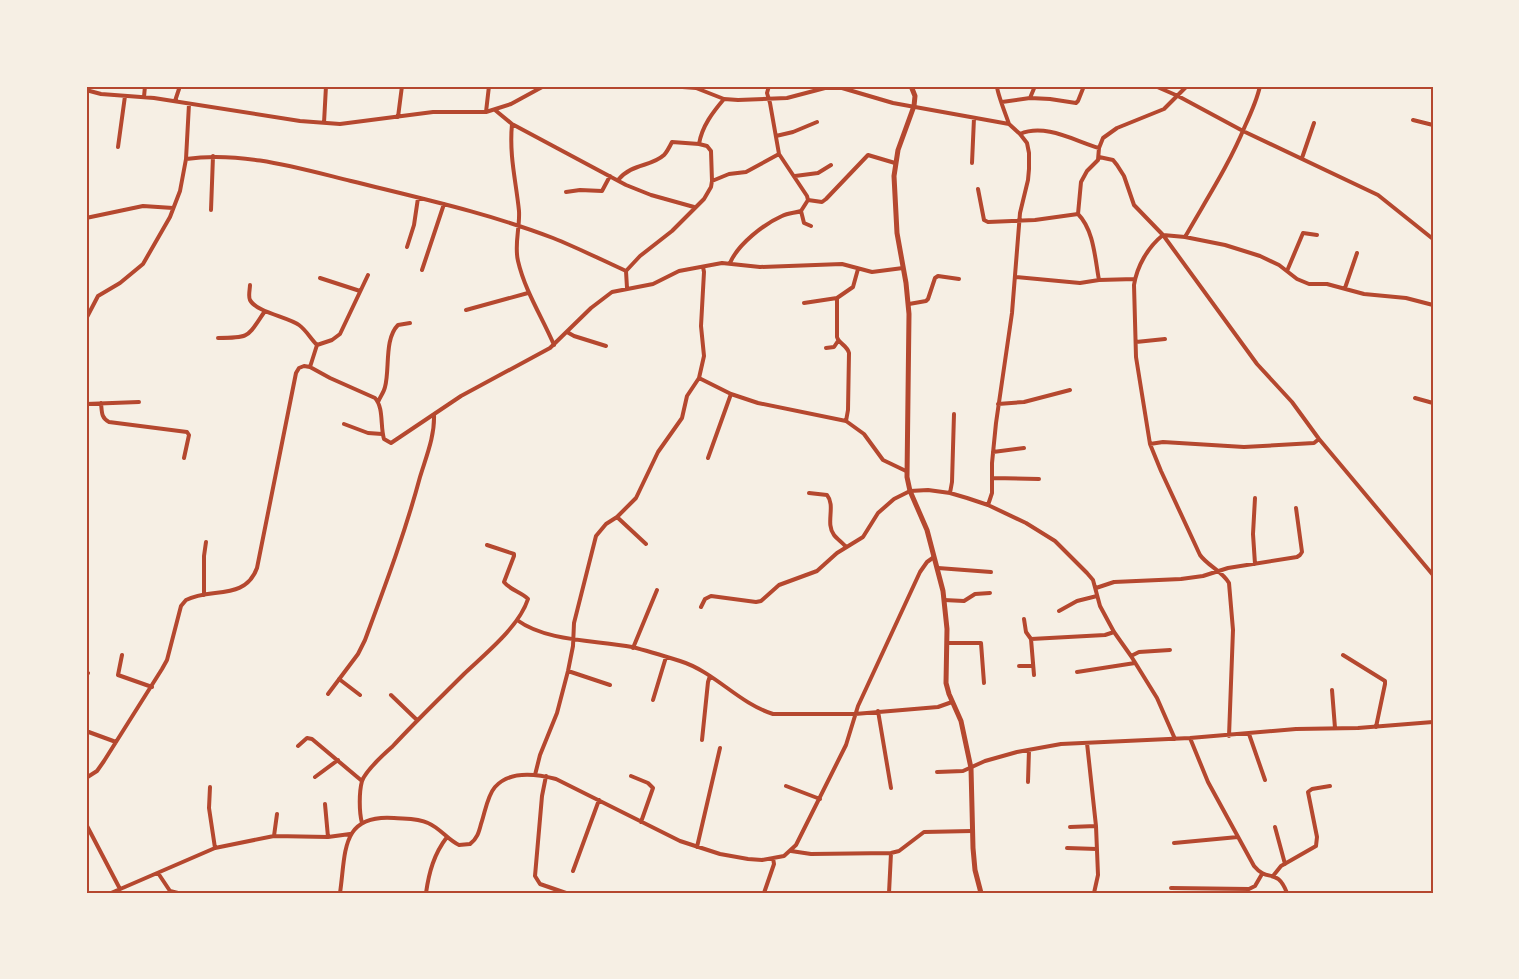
<svg xmlns="http://www.w3.org/2000/svg" width="1519" height="979" font-family="Lato,sans-serif">
<style>
.lines{fill:none;stroke-linecap:round;stroke-linejoin:round}
.minor{stroke:#b5482f;stroke-width:4}
.tertiary{stroke:#b5482f;stroke-width:5}
.neatline{fill:none;stroke:#b5482f;stroke-width:2}
</style>
<rect width="100%" height="100%" fill="#f6efe4"/>
<g class="lines">
<path class="minor" d="M669,86l27,2 28,11
M997,86c0,7 9,29 12,38
M1155,86l23,10 65,35 135,64 55,44
M86,90l15,4 53,4 146,23 40,3 93,-12h53l25,-8 33,-18
M144,97l1,-11
M1030,98l5,-12
M175,101l5,-15
M1002,102l28,-4 20,1 26,4 2,-2 6,-15
M495,110l17,14 114,61 25,10 43,12
M486,112l3,-26
M398,117l4,-31
M1413,120l20,5
M324,123l2,-37
M512,124c-3,32 4,57 7,87 1,17 -5,34 -1,50 7,30 24,56 36,84
M1020,134c25,-11 55,7 79,14
M776,136l17,-4 24,-10
M118,147l7,-51
M1099,157l14,3 4,5 7,11 10,29 29,30 94,129 35,38 27,37 114,136
M1302,158l12,-35
M186,159l3,-55
M972,163l2,-45
M795,176l23,-3 13,-8
M618,180c14,-17 33,-13 46,-25 3,-3 6,-9 8,-13l27,2
M712,181l17,-7 17,-2 33,-18
M978,189l6,31 4,2 47,-2 43,-6
M566,192l14,-2 22,1 8,-15
M808,200l14,2 4,-3 42,-44 27,8
M211,210l2,-54
M801,211l3,12 7,3
M86,218l57,-12 30,2
M1185,237c21,-37 44,-72 60,-111 6,-13 12,-26 15,-40
M407,247l7,-22 4,-27
M730,263c8,-19 34,-39 52,-47 6,-3 13,-3 19,-5l7,-11 -1,-4 -28,-42 -9,-51 -3,-10 2,-7
M422,270l22,-66
M626,271l1,17
M1287,271l16,-38 14,2
M1015,277l65,6 19,-3 36,-1
M320,278l40,13
M1099,280c-4,-21 -5,-50 -21,-66l3,-32 6,-11 11,-11 1,-12 4,-10 14,-10 47,-19 23,-23
M250,285c0,4 -2,11 0,15 6,12 38,17 49,25 7,5 12,14 18,20l-7,22
M1345,288l12,-35
M804,303l33,-5
M909,304l17,-3 2,-2 7,-21 3,-2 21,3
M466,310l62,-17
M86,319l12,-23 22,-13 23,-19 27,-47 10,-26 6,-32c56,-8 112,9 165,22 68,17 137,32 202,57 25,10 49,22 73,33l14,-15 32,-25 32,-32 7,-12 1,-6 -1,-30 -4,-5 -8,-2c3,-18 14,-32 25,-45l14,1 49,-2 38,-10h17l51,15 116,21 11,10 7,9 2,10v16l-1,11 -8,33 -8,100 -16,110 -4,40v30l-4,12
M567,332l7,4 32,10
M218,338c33,0 29,-1 47,-27
M1136,342l29,-3
M317,345l15,-5 8,-6 28,-59
M826,348l8,-1 4,-6
M699,378l32,16 27,9 88,18 18,13 19,26 23,11
M1415,398l18,5
M378,402c2,-5 6,-10 7,-15 5,-18 -1,-48 13,-62l12,-2
M101,403c1,9 0,15 8,19l78,10 2,3 -5,23
M86,404l53,-2
M998,404l26,-2 46,-12
M846,421l2,-11 1,-57c-2,-8 -10,-9 -12,-16v-39l16,-11 5,-18
M344,424l24,9 14,1
M1150,444l13,-2 81,5 70,-4 5,-4
M993,452l31,-4
M708,458l23,-64
M992,478l47,1
M809,493l18,2c9,11 -2,28 7,40 3,4 9,8 12,12
M950,493l2,-11 2,-68
M1255,498l-2,36 2,30
M617,517l29,27
M938,568l53,4
M1096,588l18,-6 67,-3 22,-3 25,-8 69,-11 3,-2 2,-3 -6,-44
M204,595v-39l2,-14
M944,600l20,1 11,-7 15,-1
M701,607l4,-8 6,-3 45,6 5,-1 18,-16 38,-14 20,-18 26,-16 15,-24 16,-14 16,-8 18,-1 22,3 17,5 21,7 38,18 29,18 32,32 6,7 7,26 14,26 17,24 26,42 18,41
M1059,611l18,-10 20,-5
M1024,619l2,13 5,7
M517,620c30,22 79,20 115,27 16,4 32,9 48,14 35,11 58,42 93,53h82l83,-7 14,-5
M947,643h34l3,40
M633,648l24,-58
M122,655l-4,20 34,12
M1343,655l42,26v3l-9,43
M1131,656l8,-4 31,-2
M1019,666h14
M568,671l42,14
M86,672l2,1
M1077,672l58,-9
M1034,675l-3,-36 74,-4 9,-3
M339,679l21,16
M1332,690l3,38
M328,694l30,-40 7,-14c20,-54 40,-107 55,-163 6,-20 15,-41 14,-63
M391,695l26,25
M653,700l13,-43
M878,711l13,77
M86,731l30,11
M1249,734l16,46
M1229,736l4,-106 -4,-47c-7,-12 -21,-17 -29,-28l-39,-84 -11,-27 -14,-87 -2,-72c3,-19 14,-38 29,-50l22,2 40,8 35,11 19,9 18,14 12,5h18l37,10 42,4 27,7
M1190,738l18,44 46,84c14,17 23,1 33,27
M702,740l6,-58 2,-6
M1087,743l9,83 2,49 -4,18
M298,746l9,-8 5,1 50,42
M937,772l26,-1 22,-10 32,-9 44,-8 129,-6 106,-9 62,-1 75,-6
M535,775l5,-20 17,-42 11,-42 5,-25 1,-23 22,-87 10,-12 11,-7 19,-19 22,-46 24,-34 5,-22 12,-18 5,-22 -3,-30 3,-54 -1,-5
M546,776l-4,20 -7,80 5,8 26,9
M631,776l17,7 5,5 -12,34
M315,777l23,-17
M86,778l11,-7 7,-10 58,-92 5,-9 14,-54 5,-6c25,-13 59,1 71,-32l39,-195 3,-5 5,-2 6,1 20,11 45,20c9,10 5,28 9,41l7,4 70,-47 89,-48 41,-40 21,-16 41,-8 26,-13 43,-8 38,4 82,-3 30,8 31,-4
M1028,782l1,-32
M786,786l34,13
M210,787l-1,21 6,40
M325,804l3,33
M362,823c-3,-11 -3,-31 0,-42 4,-11 21,-26 30,-34 23,-25 48,-49 72,-73 21,-20 55,-47 64,-75 -7,-7 -18,-9 -24,-17l10,-26v-2l-27,-9
M86,824l34,65
M1070,827l26,-1
M1275,827l10,37
M274,836l3,-22
M1174,843l64,-6
M697,847l23,-99
M1067,848l30,1
M791,851l20,3 80,-1 8,-2 25,-19 48,-1
M573,871l26,-71
M158,873l12,18 8,2
M1273,876l8,-10 35,-20 1,-9 -9,-45 4,-3 18,-3
M1171,888l78,1 6,-3 7,-12
M111,893l104,-45 59,-12 54,1 22,-3
M340,893c6,-40 0,-79 54,-75 11,1 24,0 34,5 12,5 20,17 31,22l11,-1c7,-5 9,-12 11,-20 4,-11 6,-28 14,-37 15,-17 42,-13 61,-8l124,62 40,13 28,5 14,1 22,-4 12,-11 50,-100 12,-39 62,-134 7,-10 7,-5
M426,893c3,-21 8,-39 21,-56
M764,893l10,-29 -1,-6
M889,893l2,-40"/>
<path class="tertiary" d="M911,86l4,10 -1,10 -16,44 -4,26 3,57 9,50 3,31 -2,163 3,14 17,39 16,61 4,38 -1,54 3,11 12,27 10,47 2,80 2,22 6,23"/>
</g>
<rect width="1519" height="979" fill="none" stroke="#f6efe4" stroke-width="175"/>
<rect x="88" y="88" width="1344" height="804" class="neatline"/>
</svg>
